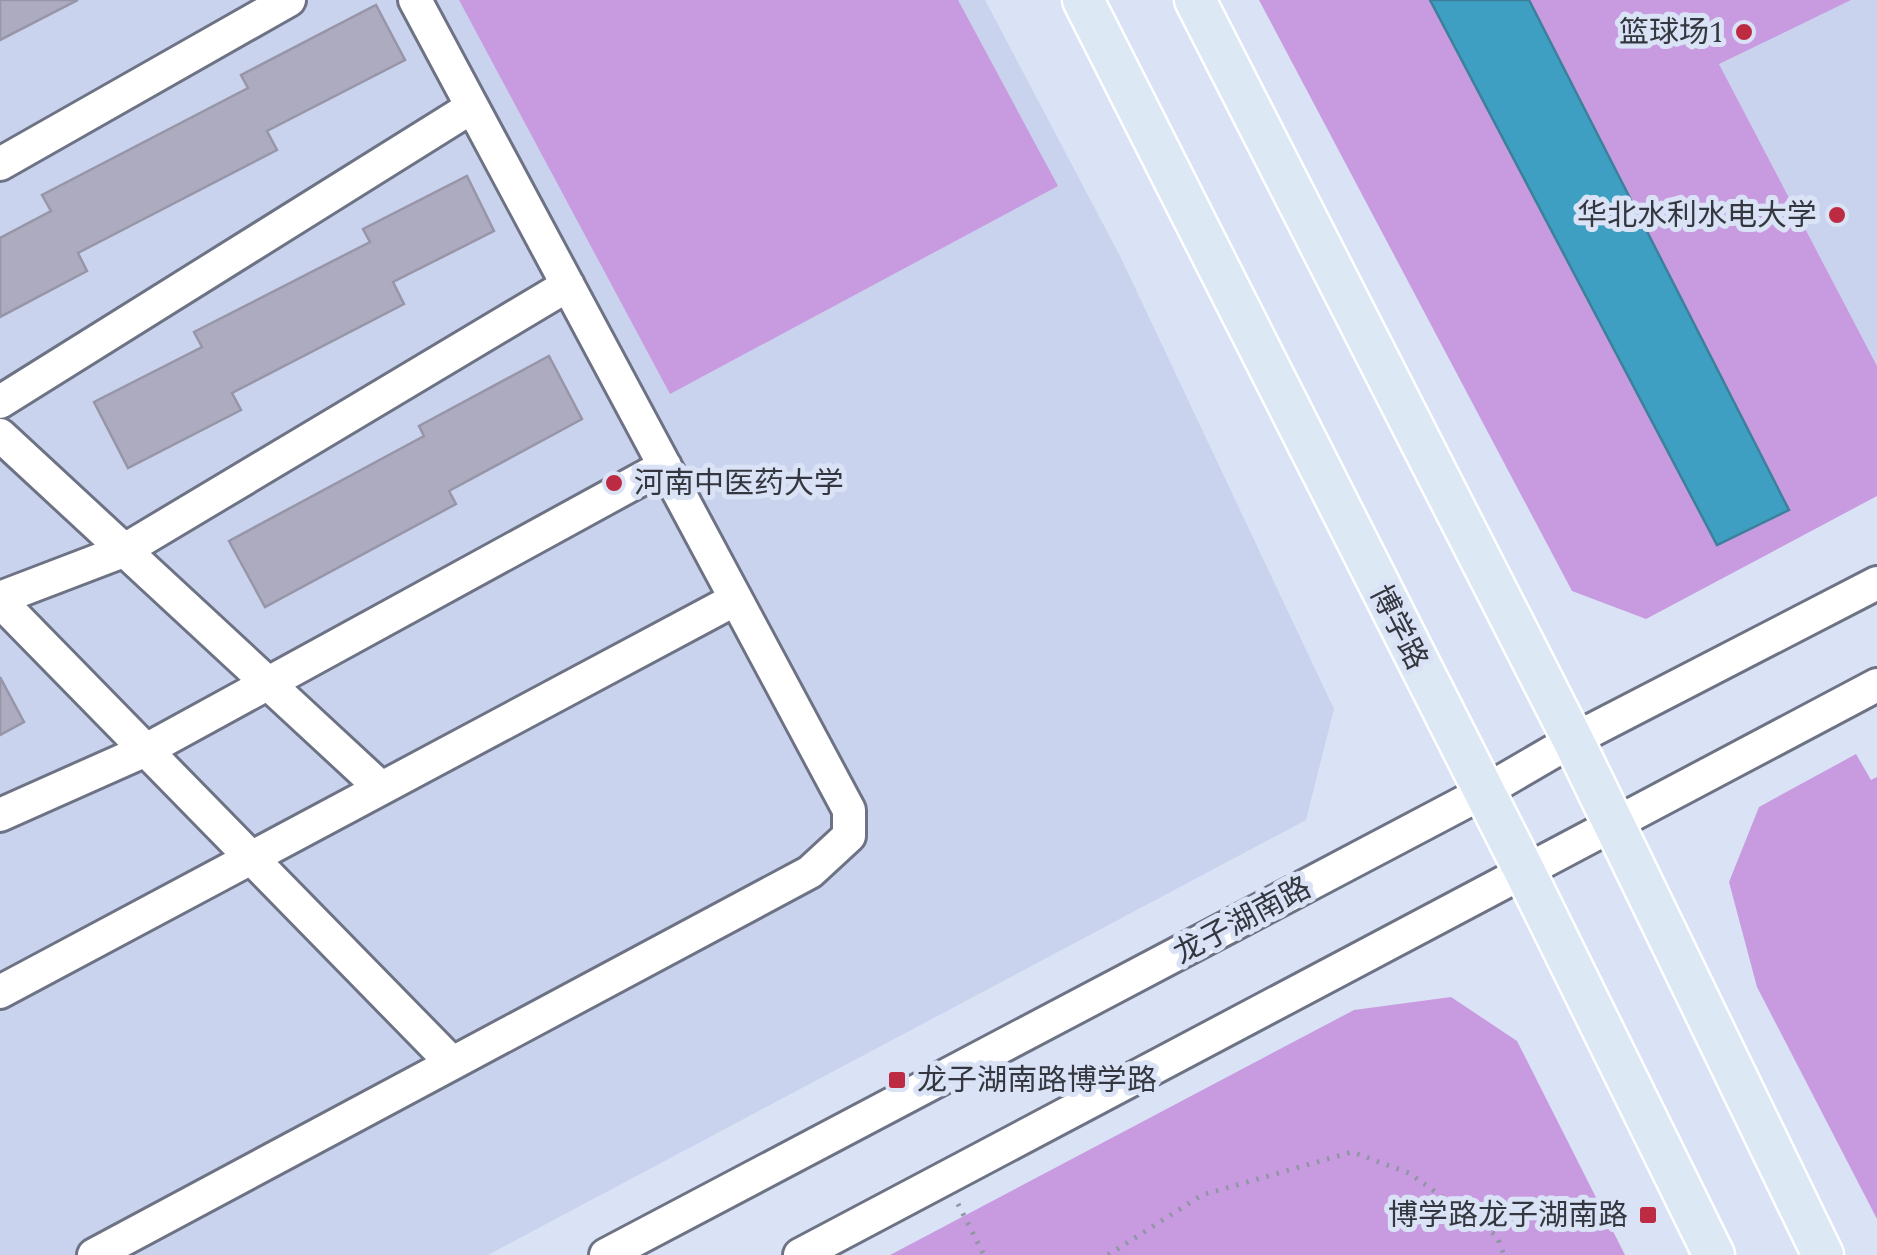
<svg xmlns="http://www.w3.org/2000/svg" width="1877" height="1255" font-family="Spectral,'Noto Sans SC',serif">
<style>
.built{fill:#cad3ed}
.green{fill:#c89be1}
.water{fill:#3f9fc3;stroke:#3c809b;stroke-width:2.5}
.building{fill:#adabbf;stroke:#9795a8;stroke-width:2.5}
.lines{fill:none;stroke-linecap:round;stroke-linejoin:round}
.minor-casing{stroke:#6d7385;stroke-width:38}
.major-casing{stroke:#fff;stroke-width:45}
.path{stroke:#9096a4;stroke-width:5;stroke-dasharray:2.5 8;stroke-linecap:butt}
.minor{stroke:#fff;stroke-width:32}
.major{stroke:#dce8f4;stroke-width:40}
.poi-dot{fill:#bc2b41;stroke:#dae2f6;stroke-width:4}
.labels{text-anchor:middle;stroke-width:10;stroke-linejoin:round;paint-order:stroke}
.poi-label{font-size:30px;fill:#34373f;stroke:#dae2f6;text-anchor:end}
.street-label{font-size:30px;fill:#34373f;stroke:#dae2f6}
</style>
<rect width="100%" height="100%" fill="#dae2f6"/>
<path class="built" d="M0,0h985l136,258 213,451 -28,111 -818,435h-488z
M1686,0h191v366l-158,-302z"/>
<path class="green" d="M459,0h499l100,186 -388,208z
M1259,0h592l-132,64 158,302v130l-231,123 -74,-28z
M1856,754l15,26 6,-3v442l-120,-232 -28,-105 30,-75z
M1451,997l66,44 108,214h-735l464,-245z"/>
<path class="water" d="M1430,0h99l260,510 -72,35z"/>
<path class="building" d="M0,0h78l-78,40z
M376,5l29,55 -138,71 10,19 -199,103 9,18 -87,46v-79l51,-27 -9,-16 206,-107 -7,-13z
M467,176l27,55 -101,51 11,22 -172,89 9,17 -113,58 -34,-66 108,-55 -8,-15 176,-90 -7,-13z
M549,356l33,63 -133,72 7,13 -191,103 -36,-66 195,-105 -5,-10z
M0,677l24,45 -24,13z"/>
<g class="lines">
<g class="minor-casing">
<path id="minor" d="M0,164l289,-164
M0,402l472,-295
M0,435l381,353
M0,598l123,-47 445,-266
M0,601l452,462
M0,815l146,-65 519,-284
M0,992l736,-393
M94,1255l716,-383 39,-36v-26l-434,-810
M606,1255l876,-462 91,-53 304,-157
M800,1255l1077,-570"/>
</g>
<g class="major-casing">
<path id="major" d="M1083,0l441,870 190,385
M1195,0l378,740 250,515"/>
</g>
<path class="path" d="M958,1204l26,51
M1108,1255l94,-60 150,-43 57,21 88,63 7,19"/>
<use href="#minor" class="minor"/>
<use href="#major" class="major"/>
</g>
<g class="poi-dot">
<circle cx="1744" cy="32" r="10"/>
<circle cx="1837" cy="215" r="10"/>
<circle cx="614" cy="483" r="10"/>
<rect x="887" y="1070" width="20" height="20" rx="5"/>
<rect x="1638" y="1205" width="20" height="20" rx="5"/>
</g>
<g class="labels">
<g class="poi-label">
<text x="1724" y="42">篮球场1</text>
<text x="1817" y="225">华北水利水电大学</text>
<text x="634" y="493" text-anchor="start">河南中医药大学</text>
<text x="917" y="1090" text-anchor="start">龙子湖南路博学路</text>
<text x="1628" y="1225">博学路龙子湖南路</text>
</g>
<g class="street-label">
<text transform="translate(1399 627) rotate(63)" y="10">博学路</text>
<text transform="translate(1242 920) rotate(-28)" y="10">龙子湖南路</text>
</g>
</g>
</svg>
